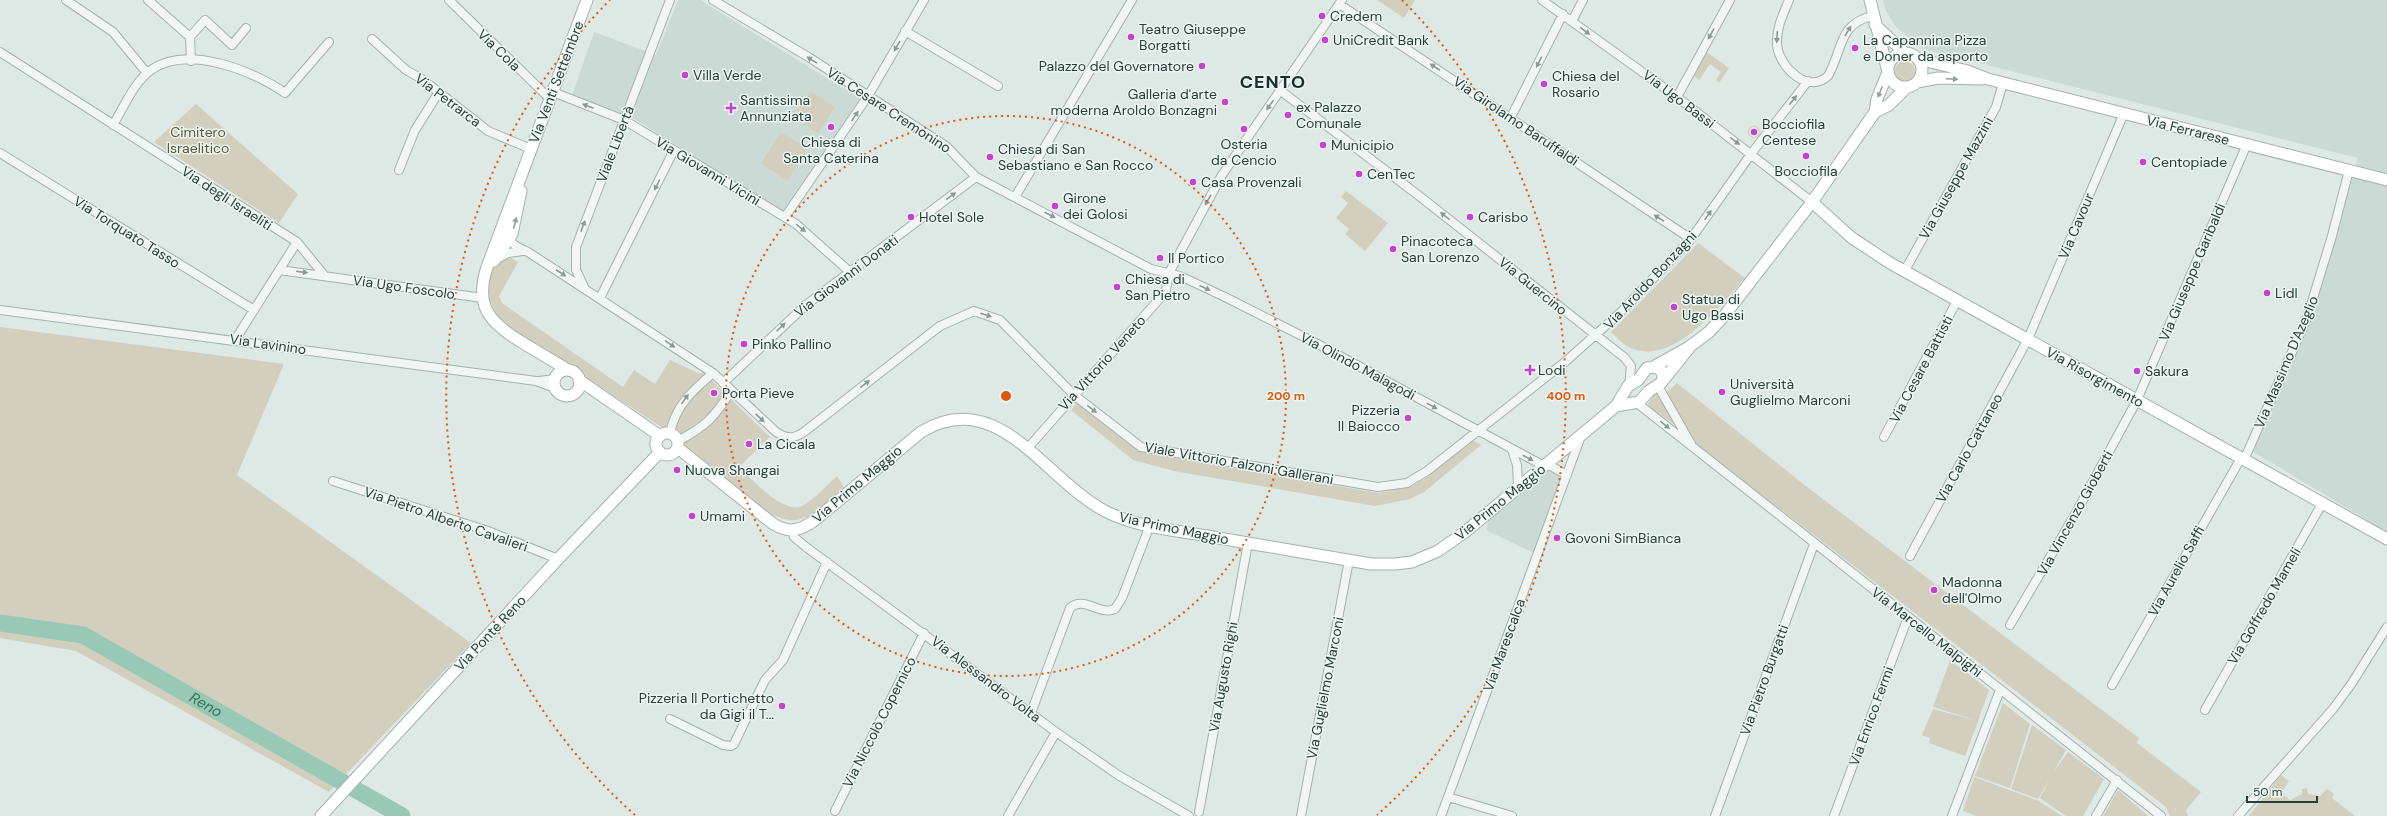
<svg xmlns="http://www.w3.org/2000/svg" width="2387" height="816" font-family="'DM Sans',sans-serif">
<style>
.built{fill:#ccdad5}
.green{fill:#d2cfbf}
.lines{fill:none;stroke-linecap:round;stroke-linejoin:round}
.river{stroke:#98c9b6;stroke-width:17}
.street-casing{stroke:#a3b2ae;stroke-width:10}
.secondary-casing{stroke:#a3b2ae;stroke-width:13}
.street{stroke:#f1f6f5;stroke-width:8}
.secondary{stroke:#fff;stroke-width:11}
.oneway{fill:#8c9a96}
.oneway2{fill:#939f9c}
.ring{fill:none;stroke:#de580e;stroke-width:2;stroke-dasharray:2 4}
.poi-dot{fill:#c840d0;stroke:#edf5f3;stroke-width:1.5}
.labels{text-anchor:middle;stroke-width:3;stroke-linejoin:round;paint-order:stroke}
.poi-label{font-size:14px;fill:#273f38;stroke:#edf5f3;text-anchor:start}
.street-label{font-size:14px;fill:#273f38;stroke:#edf5f3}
.park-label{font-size:14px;fill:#5b5734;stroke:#edf5f3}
.water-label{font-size:15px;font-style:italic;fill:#30735c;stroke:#edf5f3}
.district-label{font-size:18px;font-weight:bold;letter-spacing:1px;fill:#19302a;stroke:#edf5f3}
.centre{fill:#de580e;stroke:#edf5f3;stroke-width:2}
.ring-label{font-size:12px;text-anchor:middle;font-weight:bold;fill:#de580e;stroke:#edf5f3;stroke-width:3;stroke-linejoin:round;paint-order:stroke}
</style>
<rect width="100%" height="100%" fill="#dee8e5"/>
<path class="built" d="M678,0h22l161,99 -75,115 -155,-97 -59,-21 22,-64 62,23z
M1883,0h504v532l-135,-81 63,-142 43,-151 -435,-109 -27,-22 -10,-16z
M1548,471l15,7 -29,75 -48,-23 3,-12z"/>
<path class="green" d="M1377,0h38l-11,18z
M1705,51l24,17 -10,15 -3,-3 5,-8 -11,-8 -11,16 -8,-6z
M1895 71a10 10 0 1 1 20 0a10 10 0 1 1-20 0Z
M810,91l25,16 -17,26 -25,-16z
M196,104l102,90 -19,29 -125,-81z
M1748 132a6 6 0 1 1 12 0a6 6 0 1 1-12 0Z
M781,132l27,17 -21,32 -26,-18z
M1346,191l42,32 -23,28 -20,-17 4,-5 -13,-11 12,-15 -7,-6z
M1698,243l47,35c-25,27 -74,93 -118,68 -6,-4 -11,-9 -16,-14z
M509,256l9,6 -19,34 3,7 121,84 11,-17 21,14 15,-24 30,14 3,-2 67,65 -31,30c13,12 44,48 63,39 13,-7 24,-20 35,-30l7,11c-29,24 -42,47 -79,23l-84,-68 -6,-8 -8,-3 -165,-109c-12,-14 -20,-40 -7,-57 3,-3 10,-7 14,-9z
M0,327l284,37 -47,111 234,168 -142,149 -253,-141 -76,-13z
M1677,383l130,104 332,251 -2,5 64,49 -15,18 2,6h-18l-4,-9 -474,-366 -25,-49z
M1659,394l20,34 -32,-23 7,-10z
M1078,402l59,46 39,10 202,35 35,-7 14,-9 45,-37 9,5 -57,47 -14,7 -35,7 -201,-35 -41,-11 -62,-50z
M1950,660l39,30 -11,31 -45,-14z
M2003,703l27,21 -20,64 -35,-12z
M1933,709l45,12 -13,35 -36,-13 1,-5 -8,-3z
M2032,725l34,25 -28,49 -27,-10z
M2068,752l36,27 -21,37h-17l-26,-18 12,-24z
M2281,775l8,6 -8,12 9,7 12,-6v-5l5,-1 1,6 12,2 7,-7 7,5 -2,4 23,18h-106z
M1974,777l63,23 25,16h-86l-13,-5z
M2118,790l30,26h-45z"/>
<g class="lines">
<path class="river" id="s1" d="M0,623l83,12 319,181"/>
<g class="street-casing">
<path id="street" d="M66,0l47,32 34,41
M148,0l42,37
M449,0l101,99
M713,0l97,58 136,88 30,31 175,92 29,7 45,21 87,44 232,125
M1542,0l135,97 135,105
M1789,0c-6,15 -13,28 -12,45 2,21 30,50 51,31 15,-26 10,-52 44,-60
M1339,4l352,235
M1572,21l11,-21
M905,31l93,55
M372,39l34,31 16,9 66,52 43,18
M0,52l297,190 27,33
M191,61l-1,-24 15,-17 27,25 14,-17
M1281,91l137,104 207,163 6,8 -2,19
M553,92l71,28 172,104 54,48
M1677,97l53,-97
M1511,117l52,-103
M113,125c11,-18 21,-43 38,-55 36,-26 103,1 134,23l44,-51
M0,153l254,157
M399,170l16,-40 24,-38
M1015,197l117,-197
M785,217l83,-121 56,-96
M506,222c-4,17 8,24 22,30l185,121 62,58c10,8 19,8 29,1l136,-106 34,-15 26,9 74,75 67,52 237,40 29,-4 20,-12 138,-109 56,-50 70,-73 60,-85 57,-73
M497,259l11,-6 15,-2
M279,270l204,28
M1904,272l92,-165 7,-24
M584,287l-8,-17v-23l94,-247
M600,298l74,-148
M0,310l536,71 19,7
M235,340l62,-98
M539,381l16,-2
M723,383l83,-78 170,-128
M1658,386l33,58
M1637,403l524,413
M670,433c6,-28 22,-42 43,-60
M1884,437l73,-136
M678,441c28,-15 36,-23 53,-50
M1027,449l134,-152 5,-7 3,-17 53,-98 120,-175
M1512,450l5,15 1,22
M2244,460l63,-142 25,-82 17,-66
M1547,464l20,11
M333,481l155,50 70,28
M792,531l2,6 12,10 250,185 62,43 71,41
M1910,556l118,-217 96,-226
M2010,625l67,-114 60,-111 110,-256
M2112,685l129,-227
M2205,710l118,-208
M1031,713l39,-105c14,-13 29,8 45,1l7,-11 28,-73
M670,719l53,26 8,1 3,-2 31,-64 18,-20 44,-98
M1448,797l64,19
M835,811l89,-178
M1199,812l49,-269
M1008,816l48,-84
M1301,816l48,-256
M1441,816l140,-380
M1715,816l99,-272
M1834,816l74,-199
M1952,816l48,-126
M2096,816l21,-36
M2238,816l95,-107 19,-26 35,-56"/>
</g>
<g class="secondary-casing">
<path id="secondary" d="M1875,25l30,28
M1888 70a17 17 0 1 1 34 0a17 17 0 1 1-34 0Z
M1918,59l50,12 20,8 399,101
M1917,82l21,-4 44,1
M1875,112l14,-7 18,-18
M1812,202l40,36 38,25 497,276
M494,261l18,-27 9,-43
M1655,366l34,-19 20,-15 15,-16 88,-114 63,-90 2,-13 11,-27 -18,-72
M568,370c-15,-9 -30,-18 -45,-27 -33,-20 -49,-36 -36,-76l100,-267
M554 383a13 13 0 1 1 26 0a13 13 0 1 1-26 0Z
M579,380l81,56
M1616,406l23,-4 10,-11 12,-8 28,-35
M656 444a11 11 0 1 1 22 0a11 11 0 1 1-22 0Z
M678,448l94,75c16,11 28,8 43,-3l106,-88c77,-47 123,47 184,79 30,16 69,19 102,25 55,9 109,19 164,28h24l17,-2 26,-11 27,-19 151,-126 12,-20 10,-6 9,-12 10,-1 5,5 1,7
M321,816l237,-257 102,-107"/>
</g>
<use href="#street" class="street"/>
<use href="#secondary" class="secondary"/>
</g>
<defs><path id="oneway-solid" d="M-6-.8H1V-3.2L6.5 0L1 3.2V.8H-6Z"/></defs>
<g class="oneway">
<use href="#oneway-solid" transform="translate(1585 31) rotate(36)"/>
<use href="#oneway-solid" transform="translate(1848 31) rotate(-59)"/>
<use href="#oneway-solid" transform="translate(1711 34) rotate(119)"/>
<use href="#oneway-solid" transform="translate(1777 37) rotate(93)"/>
<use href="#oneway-solid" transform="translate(897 46) rotate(120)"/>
<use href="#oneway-solid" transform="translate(812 60) rotate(-148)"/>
<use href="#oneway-solid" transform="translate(1539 62) rotate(117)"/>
<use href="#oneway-solid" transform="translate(1435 67) rotate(-147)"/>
<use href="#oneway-solid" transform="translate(1793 100) rotate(-52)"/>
<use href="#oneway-solid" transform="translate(1270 105) rotate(126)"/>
<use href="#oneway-solid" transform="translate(588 106) rotate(-159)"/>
<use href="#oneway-solid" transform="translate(855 116) rotate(-56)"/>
<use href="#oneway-solid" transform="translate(1735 141) rotate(37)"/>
<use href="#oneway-solid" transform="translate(657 185) rotate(117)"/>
<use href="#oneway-solid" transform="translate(951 196) rotate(-36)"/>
<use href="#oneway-solid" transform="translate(1208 200) rotate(120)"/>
<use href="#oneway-solid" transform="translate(1050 215) rotate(27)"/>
<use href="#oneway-solid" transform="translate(1708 215) rotate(-55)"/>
<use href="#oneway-solid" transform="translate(1445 216) rotate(-142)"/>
<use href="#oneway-solid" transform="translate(1659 218) rotate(-147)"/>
<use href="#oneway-solid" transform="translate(583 226) rotate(-69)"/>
<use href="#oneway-solid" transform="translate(801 228) rotate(37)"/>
<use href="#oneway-solid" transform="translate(302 272) rotate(7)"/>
<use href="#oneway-solid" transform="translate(561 273) rotate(33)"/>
<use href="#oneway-solid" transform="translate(1205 288) rotate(25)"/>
<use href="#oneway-solid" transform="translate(986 315) rotate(18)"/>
<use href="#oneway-solid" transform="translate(781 327) rotate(-43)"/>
<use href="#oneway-solid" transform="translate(670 344) rotate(34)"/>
<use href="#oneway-solid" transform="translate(865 384) rotate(-38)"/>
<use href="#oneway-solid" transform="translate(685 399) rotate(-54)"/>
<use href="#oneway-solid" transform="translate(1432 406) rotate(29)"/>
<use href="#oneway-solid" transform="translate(1092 409) rotate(38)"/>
<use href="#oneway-solid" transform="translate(760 418) rotate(43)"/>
<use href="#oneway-solid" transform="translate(1665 425) rotate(39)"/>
<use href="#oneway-solid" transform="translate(1528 458) rotate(27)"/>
</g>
<g class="oneway2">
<use href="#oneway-solid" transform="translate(1952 79) rotate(2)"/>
<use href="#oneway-solid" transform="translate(1880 92) rotate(112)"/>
<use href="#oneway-solid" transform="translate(515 223) rotate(-77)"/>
</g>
<g class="ring">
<circle cx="1006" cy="396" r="280"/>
<path d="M635 815A560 560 0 0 1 610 0M1402 0A560 560 0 0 1 1377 815"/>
</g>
<g class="poi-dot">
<circle cx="1322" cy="16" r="4"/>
<circle cx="1131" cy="37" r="4"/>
<circle cx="1325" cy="40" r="4"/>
<circle cx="1855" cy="48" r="4"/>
<circle cx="1202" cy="66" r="4"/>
<circle cx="685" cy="75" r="4"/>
<circle cx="1544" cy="84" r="4"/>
<circle cx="1225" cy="102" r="4"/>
<path d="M729 102h4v4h4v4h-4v4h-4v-4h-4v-4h4z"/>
<circle cx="1288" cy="115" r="4"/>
<circle cx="831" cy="127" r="4"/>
<circle cx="1244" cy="129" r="4"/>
<circle cx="1754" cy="132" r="4"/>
<circle cx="1323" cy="145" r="4"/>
<circle cx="1806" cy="156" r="4"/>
<circle cx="990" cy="157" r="4"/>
<circle cx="2143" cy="162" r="4"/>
<circle cx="1359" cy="174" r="4"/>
<circle cx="1193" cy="182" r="4"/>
<circle cx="1055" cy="206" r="4"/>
<circle cx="911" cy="217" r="4"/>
<circle cx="1470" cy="217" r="4"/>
<circle cx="1393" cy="249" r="4"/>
<circle cx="1160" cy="258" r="4"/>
<circle cx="1117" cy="287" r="4"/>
<circle cx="2267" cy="293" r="4"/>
<circle cx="1674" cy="307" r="4"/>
<circle cx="744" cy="344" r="4"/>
<path d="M1528 364h4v4h4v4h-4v4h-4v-4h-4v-4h4z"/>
<circle cx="2137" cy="371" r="4"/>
<circle cx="1722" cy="392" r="4"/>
<circle cx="714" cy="393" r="4"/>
<circle cx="1408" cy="418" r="4"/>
<circle cx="749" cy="444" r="4"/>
<circle cx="677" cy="470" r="4"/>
<circle cx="692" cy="516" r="4"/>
<circle cx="1557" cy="538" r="4"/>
<circle cx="1934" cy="590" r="4"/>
<circle cx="782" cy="706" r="4"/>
</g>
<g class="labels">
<g class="poi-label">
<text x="1330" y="21">Credem</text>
<text x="1139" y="34">Teatro Giuseppe<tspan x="1139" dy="16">Borgatti</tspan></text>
<text x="1333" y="45">UniCredit Bank</text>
<text x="1863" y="45">La Capannina Pizza<tspan x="1863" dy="16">e Doner da asporto</tspan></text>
<text x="1194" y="71" text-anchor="end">Palazzo del Governatore</text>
<text x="693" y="80">Villa Verde</text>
<text x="1552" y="81">Chiesa del<tspan x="1552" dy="16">Rosario</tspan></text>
<text x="1217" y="99" text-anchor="end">Galleria d'arte<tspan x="1217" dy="16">moderna Aroldo Bonzagni</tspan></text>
<text x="740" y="105">Santissima<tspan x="740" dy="16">Annunziata</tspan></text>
<text x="1296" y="112">ex Palazzo<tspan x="1296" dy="16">Comunale</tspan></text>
<text x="1762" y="129">Bocciofila<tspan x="1762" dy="16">Centese</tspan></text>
<text x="831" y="147" text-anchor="middle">Chiesa di<tspan x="831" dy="16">Santa Caterina</tspan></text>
<text x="1244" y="149" text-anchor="middle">Osteria<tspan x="1244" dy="16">da Cencio</tspan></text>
<text x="1331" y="150">Municipio</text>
<text x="998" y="154">Chiesa di San<tspan x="998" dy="16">Sebastiano e San Rocco</tspan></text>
<text x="2151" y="167">Centopiade</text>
<text x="1806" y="176" text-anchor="middle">Bocciofila</text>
<text x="1367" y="179">CenTec</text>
<text x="1201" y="187">Casa Provenzali</text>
<text x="1063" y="203">Girone<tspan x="1063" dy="16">dei Golosi</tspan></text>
<text x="919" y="222">Hotel Sole</text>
<text x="1478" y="222">Carisbo</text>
<text x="1401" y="246">Pinacoteca<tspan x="1401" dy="16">San Lorenzo</tspan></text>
<text x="1168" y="263">Il Portico</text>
<text x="1125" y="284">Chiesa di<tspan x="1125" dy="16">San Pietro</tspan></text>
<text x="2275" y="298">Lidl</text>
<text x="1682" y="304">Statua di<tspan x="1682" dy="16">Ugo Bassi</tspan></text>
<text x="752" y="349">Pinko Pallino</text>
<text x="1538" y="375">Lodi</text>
<text x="2145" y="376">Sakura</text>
<text x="1730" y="389">Università<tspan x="1730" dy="16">Guglielmo Marconi</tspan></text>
<text x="722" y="398">Porta Pieve</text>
<text x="1400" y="415" text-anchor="end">Pizzeria<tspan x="1400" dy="16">Il Baiocco</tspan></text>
<text x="757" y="449">La Cicala</text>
<text x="685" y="475">Nuova Shangai</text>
<text x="700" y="521">Umami</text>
<text x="1565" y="543">Govoni SimBianca</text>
<text x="1942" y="587">Madonna<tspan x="1942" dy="16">dell'Olmo</tspan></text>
<text x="774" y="703" text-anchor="end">Pizzeria Il Portichetto<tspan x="774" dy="16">da Gigi il T...</tspan></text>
</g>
<g class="street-label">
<text transform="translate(499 50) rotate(44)" y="5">Via Cola</text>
<text transform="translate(556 82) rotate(-69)" y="5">Via Venti Settembre</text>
<text transform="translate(1679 99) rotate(37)" y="5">Via Ugo Bassi</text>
<text transform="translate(448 100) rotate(37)" y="5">Via Petrarca</text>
<text transform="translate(889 110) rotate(33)" y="5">Via Cesare Cremonino</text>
<text transform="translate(1516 121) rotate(34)" y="5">Via Girolamo Baruffaldi</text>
<text transform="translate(2188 130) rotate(14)" y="5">Via Ferrarese</text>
<text transform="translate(615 144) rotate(-69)" y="5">Viale Libertà</text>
<text transform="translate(708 171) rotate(31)" y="5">Via Giovanni Vicini</text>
<text transform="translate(1956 178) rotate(-61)" y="5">Via Giuseppe Mazzini</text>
<text transform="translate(227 198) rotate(33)" y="5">Via degli Israeliti</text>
<text transform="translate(2076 226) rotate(-67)" y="5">Via Cavour</text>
<text transform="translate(127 232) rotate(32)" y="5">Via Torquato Tasso</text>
<text transform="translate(2192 272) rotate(-67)" y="5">Via Giuseppe Garibaldi</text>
<text transform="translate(846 276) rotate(-37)" y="5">Via Giovanni Donati</text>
<text transform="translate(1650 280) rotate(-47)" y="5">Via Aroldo Bonzagni</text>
<text transform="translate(1533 286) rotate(39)" y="5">Via Guercino</text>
<text transform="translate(404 287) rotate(8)" y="5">Via Ugo Foscolo</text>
<text transform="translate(268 344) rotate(8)" y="5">Via Lavinino</text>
<text transform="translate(2286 362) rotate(-67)" y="5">Via Massimo D'Azeglio</text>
<text transform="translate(1102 363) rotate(-48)" y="5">Via Vittorio Veneto</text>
<text transform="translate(1358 366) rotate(28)" y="5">Via Olindo Malagodi</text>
<text transform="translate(1921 369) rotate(-62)" y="5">Via Cesare Battisti</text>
<text transform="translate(2095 377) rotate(29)" y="5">Via Risorgimento</text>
<text transform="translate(1969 448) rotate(-61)" y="5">Via Carlo Cattaneo</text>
<text transform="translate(1239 463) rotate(10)" y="5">Viale Vittorio Falzoni Gallerani</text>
<text transform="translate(857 484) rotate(-40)" y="5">Via Primo Maggio</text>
<text transform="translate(1500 502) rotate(-39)" y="5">Via Primo Maggio</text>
<text transform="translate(2075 513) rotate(-61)" y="5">Via Vincenzo Gioberti</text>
<text transform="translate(446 519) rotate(19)" y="5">Via Pietro Alberto Cavalieri</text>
<text transform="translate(1174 528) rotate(12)" y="5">Via Primo Maggio</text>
<text transform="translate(2176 571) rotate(-61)" y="5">Via Aurelio Saffi</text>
<text transform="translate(2264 606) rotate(-60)" y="5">Via Goffredo Mameli</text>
<text transform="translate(1927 632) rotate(38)" y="5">Via Marcello Malpighi</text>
<text transform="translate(490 633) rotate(-47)" y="5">Via Ponte Reno</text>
<text transform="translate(1504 645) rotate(-70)" y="5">Via Marescalca</text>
<text transform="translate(1223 677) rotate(-80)" y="5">Via Augusto Righi</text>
<text transform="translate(986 679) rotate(37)" y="5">Via Alessandro Volta</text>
<text transform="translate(1764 680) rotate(-70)" y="5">Via Pietro Burgatti</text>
<text transform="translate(1325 688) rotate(-79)" y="5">Via Guglielmo Marconi</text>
<text transform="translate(1871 716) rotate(-70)" y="5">Via Enrico Fermi</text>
<text transform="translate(879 722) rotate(-63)" y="5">Via Niccolò Copernico</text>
</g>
<g class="park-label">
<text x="198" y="137">Cimitero<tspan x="198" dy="16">Israelitico</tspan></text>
</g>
<g class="water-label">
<text dy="5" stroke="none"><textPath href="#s1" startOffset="225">Reno</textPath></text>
</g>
<g class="district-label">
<text x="1273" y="88">CENTO</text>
</g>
</g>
<circle cx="1006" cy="396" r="6" class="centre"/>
<g class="ring-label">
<text x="1286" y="400">200 m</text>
<text x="1566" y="400">400 m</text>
</g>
<path d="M2247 796v6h70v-6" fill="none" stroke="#273f38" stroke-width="2"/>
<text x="2253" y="796" font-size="12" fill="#273f38" stroke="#edf5f3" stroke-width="3" paint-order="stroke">50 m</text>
</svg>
